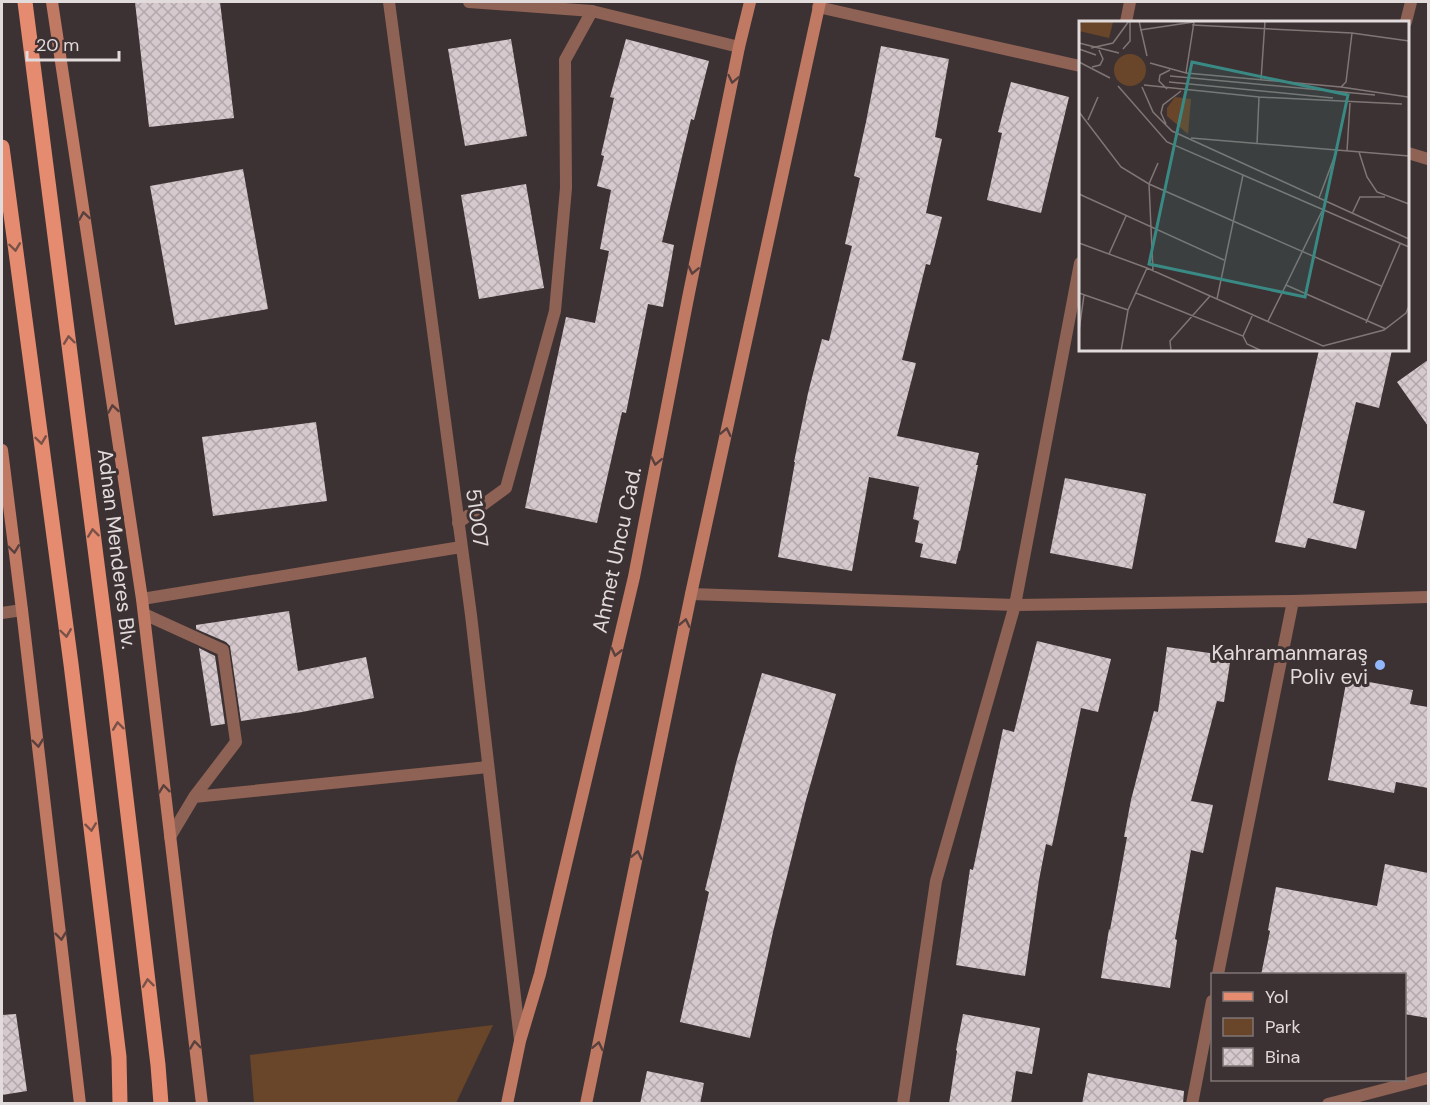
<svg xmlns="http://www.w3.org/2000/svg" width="1430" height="1105" font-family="'DM Sans',sans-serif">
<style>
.green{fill:#694629}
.building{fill:url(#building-cross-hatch)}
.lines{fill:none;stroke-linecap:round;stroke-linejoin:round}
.service{stroke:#8e6254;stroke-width:12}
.minor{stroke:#8e6254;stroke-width:12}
.secondary{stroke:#c07963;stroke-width:12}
.primary{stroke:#e58b6f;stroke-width:15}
.oneway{stroke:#57403d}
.oneway2{stroke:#785148}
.poi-dot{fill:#91b8fd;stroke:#3d3233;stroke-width:2}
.labels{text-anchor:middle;stroke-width:6;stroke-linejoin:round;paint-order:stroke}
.street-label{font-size:21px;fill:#e2dbdb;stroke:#3d3233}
.poi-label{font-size:21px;fill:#e2dbdb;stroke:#3d3233;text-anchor:end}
.inset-road{fill:none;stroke:#7f7676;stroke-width:1.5}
.view{fill:#398a84;fill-opacity:0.15;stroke:#398a84;stroke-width:3}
.inset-edge{fill:none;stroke:#e2dbdb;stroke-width:3}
</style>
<defs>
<pattern id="building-cross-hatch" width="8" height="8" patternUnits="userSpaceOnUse" patternTransform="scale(1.5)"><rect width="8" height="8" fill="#d6c9ce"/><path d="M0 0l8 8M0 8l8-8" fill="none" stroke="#b2a7ab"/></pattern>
</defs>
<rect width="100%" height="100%" fill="#3d3233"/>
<path class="green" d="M493,1025l-37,78h-202l-4,-48z"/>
<path class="building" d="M135,2h85l14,116 -85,9z
M511,39l16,97 -62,10 -17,-97z
M626,39l83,22 -15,59 -3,-1 -29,123 12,3 -11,62 -15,-3 -22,109 -4,-1 -25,111 -72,-15 41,-191 29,6 14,-72 -9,-2 11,-59 -14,-4 7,-30 -3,-1 13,-57 -4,-1z
M881,46l68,13 -14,78 7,2 -16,74 16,4 -12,48 -4,-1 -24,96 14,3 -19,73 82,17 -3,12h2l-18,86h-1l-3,13 -36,-7 3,-13 -8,-2 4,-21 -6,-2 6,-32 -50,-10 -17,94 -74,-14 17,-95h-1l14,-69 14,-54 7,2 23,-95 -7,-2 15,-66 -6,-2 12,-54z
M1011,82l58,15 -28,116 -54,-13 15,-67 -4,-1z
M243,169l25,140 -93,16 -25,-139z
M526,184l18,104 -65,11 -18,-104z
M1319,350h73l-13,58 -23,-6 -23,101 32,8 -9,38 -48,-11 -3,10 -30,-6z
M1428,360v66l-31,-44z
M316,422l11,79 -114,15 -11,-79z
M1065,478l81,16 -14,75 -82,-16z
M289,611l9,60 68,-14 8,41 -72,14 -61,9 -11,-75 -4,-4 -30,-13v-4z
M1037,641l74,18 -13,53 -17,-4 -29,138 -6,-2 -7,36 -14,96 -69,-11 14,-96 3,1 30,-141 11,3z
M1167,647l64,9 -7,46 -7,-1 -26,100 22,4 -10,48 -12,-3 -16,89 2,1 -7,48 -69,-10 8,-49 1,1 17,-93h-3l7,-37 23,-89 4,1z
M199,648l16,8 10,68 -14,2z
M762,673l74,21 -30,106 -33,132 -23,106 -70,-16 29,-130 -4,-2 31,-127z
M1347,678l66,12 -3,14 18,3v81l-32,-6 -2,11 -66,-13z
M1385,864l43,9v145l-24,-4v-39h-143l9,-44 -2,-1 8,-43 101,19z
M16,1014l11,77 -25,4v-80z
M963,1014l77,14 -8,46 -16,-3 -5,33h-62l8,-53 -1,-1z
M647,1071l57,12 -4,21h-60z
M1088,1073l96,18 -1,13h-101z"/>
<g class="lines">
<path class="service" d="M458,523l48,-35 49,-177 11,-123 -1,-128 27,-49
M144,614l79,36 13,92 -42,55 -24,40
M194,797l294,-30"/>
<path class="minor" d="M389,2l82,613 49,425
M469,2l123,9 147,36
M818,7l262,59
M1126,22l4,-20
M1406,22l5,-20
M1408,153l20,6
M691,594l324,11 278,-4 135,-4
M142,599l319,-52
M2,613l20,-3
M1218,974l75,-373
M903,1104l33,-223 79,-276 65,-342
M1192,1104l20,-103
M1328,1104l100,-26"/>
<path class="secondary" d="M52,2l90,597 60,505
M2,450l20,160 58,494
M507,1104l13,-63 20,-67 94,-397 54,-279 51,-251 11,-45
M586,1104l105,-510 129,-592"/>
<path class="primary" d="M25,2l86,671 47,392 3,39
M2,147l69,517 48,393 1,47"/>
</g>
<defs><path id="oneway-chevron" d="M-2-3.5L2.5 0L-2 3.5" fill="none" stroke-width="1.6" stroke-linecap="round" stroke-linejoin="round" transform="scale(1.5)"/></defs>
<g class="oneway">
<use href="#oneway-chevron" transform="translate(733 79) rotate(102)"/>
<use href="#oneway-chevron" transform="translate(84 216) rotate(-99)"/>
<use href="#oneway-chevron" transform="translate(693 270) rotate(102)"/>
<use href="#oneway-chevron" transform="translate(113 409) rotate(-99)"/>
<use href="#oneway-chevron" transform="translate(726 432) rotate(-78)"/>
<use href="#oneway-chevron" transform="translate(656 461) rotate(101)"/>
<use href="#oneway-chevron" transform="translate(14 549) rotate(83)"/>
<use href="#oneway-chevron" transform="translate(685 623) rotate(-78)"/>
<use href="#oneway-chevron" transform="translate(616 652) rotate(103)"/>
<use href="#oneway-chevron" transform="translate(38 743) rotate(83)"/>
<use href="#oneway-chevron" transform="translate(164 789) rotate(-97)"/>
<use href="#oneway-chevron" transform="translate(637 855) rotate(-78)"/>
<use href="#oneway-chevron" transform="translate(61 936) rotate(83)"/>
<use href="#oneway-chevron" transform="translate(195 1045) rotate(-97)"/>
<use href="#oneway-chevron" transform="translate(598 1046) rotate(-78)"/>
</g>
<g class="oneway2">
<use href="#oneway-chevron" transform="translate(15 247) rotate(82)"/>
<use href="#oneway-chevron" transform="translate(69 340) rotate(-97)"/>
<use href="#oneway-chevron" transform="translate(41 440) rotate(82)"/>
<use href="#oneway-chevron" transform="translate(93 533) rotate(-97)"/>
<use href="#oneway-chevron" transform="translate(66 633) rotate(82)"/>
<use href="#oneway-chevron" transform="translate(118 726) rotate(-97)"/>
<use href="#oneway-chevron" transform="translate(91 827) rotate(83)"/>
<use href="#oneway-chevron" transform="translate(148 983) rotate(-97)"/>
</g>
<circle class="poi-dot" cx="1380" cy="665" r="6"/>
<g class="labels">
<g class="street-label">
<text transform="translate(477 518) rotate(82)" y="7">51007</text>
<text transform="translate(117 549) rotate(83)" y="7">Adnan Menderes Blv.</text>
<text transform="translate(617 550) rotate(-78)" y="7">Ahmet Uncu Cad.</text>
</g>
<g class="poi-label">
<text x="1368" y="660">Kahramanmaraş<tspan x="1368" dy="24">Poliv evi</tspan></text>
</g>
</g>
<g transform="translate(1079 21)">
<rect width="330" height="330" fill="#3d3233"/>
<path d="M3,0l31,1 -4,16 -30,-7zM35 49a16 16 0 1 1 32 0a16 16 0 1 1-32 0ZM96,76l16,2 -3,35 -21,-18v-8z" fill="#694629"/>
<path class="inset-road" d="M60,0l8,35M113,4l160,8 57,8M61,9l54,-8 -8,51M0,22l40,10M12,27l22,-5 16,-22M0,28l17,6M44,28l7,-8v-19M0,41l31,16M71,42l36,10 155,14 67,10M13,46l8,-2 3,-6 -4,-9M91,55l205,19M182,59l4,-59M90,61l164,16M65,64l115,12 143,7M39,65l49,56 242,105M63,66l11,25 19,19 237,108M262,66l5,-5 6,-49M88,68l-8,-8 1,-6 10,-5M0,91l42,55 28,17 232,102M9,99l10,-23M87,103l-5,-11 2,-8 18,-14M112,117l218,18M178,123l2,-47M268,130l3,-48M280,131l8,25 10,15 32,12M0,173l145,66M240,177l18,-48M273,193l8,-17h25M0,222l68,25 176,78 61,-16 22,-17 3,-7M30,233l17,-38M74,250l-4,-87 9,-21M207,264l36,-74M0,272l49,17M57,272l107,43 4,8 15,7M138,278l26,-124M189,300l18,-36 100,44M287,302l34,-79M0,310l5,-36M164,315l10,-22M42,330l7,-41 19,-42M92,330l-1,-10 40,-45"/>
<path class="view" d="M113,41l156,33 -43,202 -156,-33z"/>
<rect width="330" height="330" class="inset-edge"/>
</g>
<rect width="1430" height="1105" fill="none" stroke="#e2dbdb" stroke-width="6"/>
<rect x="1211" y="973" width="195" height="108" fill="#3d3233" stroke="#7f7676" stroke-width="1.5"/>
<rect x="1223" y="992" width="30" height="9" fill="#e58b6f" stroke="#7f7676" stroke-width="1.5"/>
<text x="1265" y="1003" font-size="18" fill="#e2dbdb">Yol</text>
<rect x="1223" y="1018" width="30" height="18" fill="#694629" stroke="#7f7676" stroke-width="1.5"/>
<text x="1265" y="1033" font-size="18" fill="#e2dbdb">Park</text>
<rect x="1223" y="1048" width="30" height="18" fill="url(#building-cross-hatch)" stroke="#7f7676" stroke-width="1.5"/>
<text x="1265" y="1063" font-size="18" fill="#e2dbdb">Bina</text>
<path d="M27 51v9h92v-9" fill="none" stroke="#e2dbdb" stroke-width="3"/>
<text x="36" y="51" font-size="18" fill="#e2dbdb" stroke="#3d3233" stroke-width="4.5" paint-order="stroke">20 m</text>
</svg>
